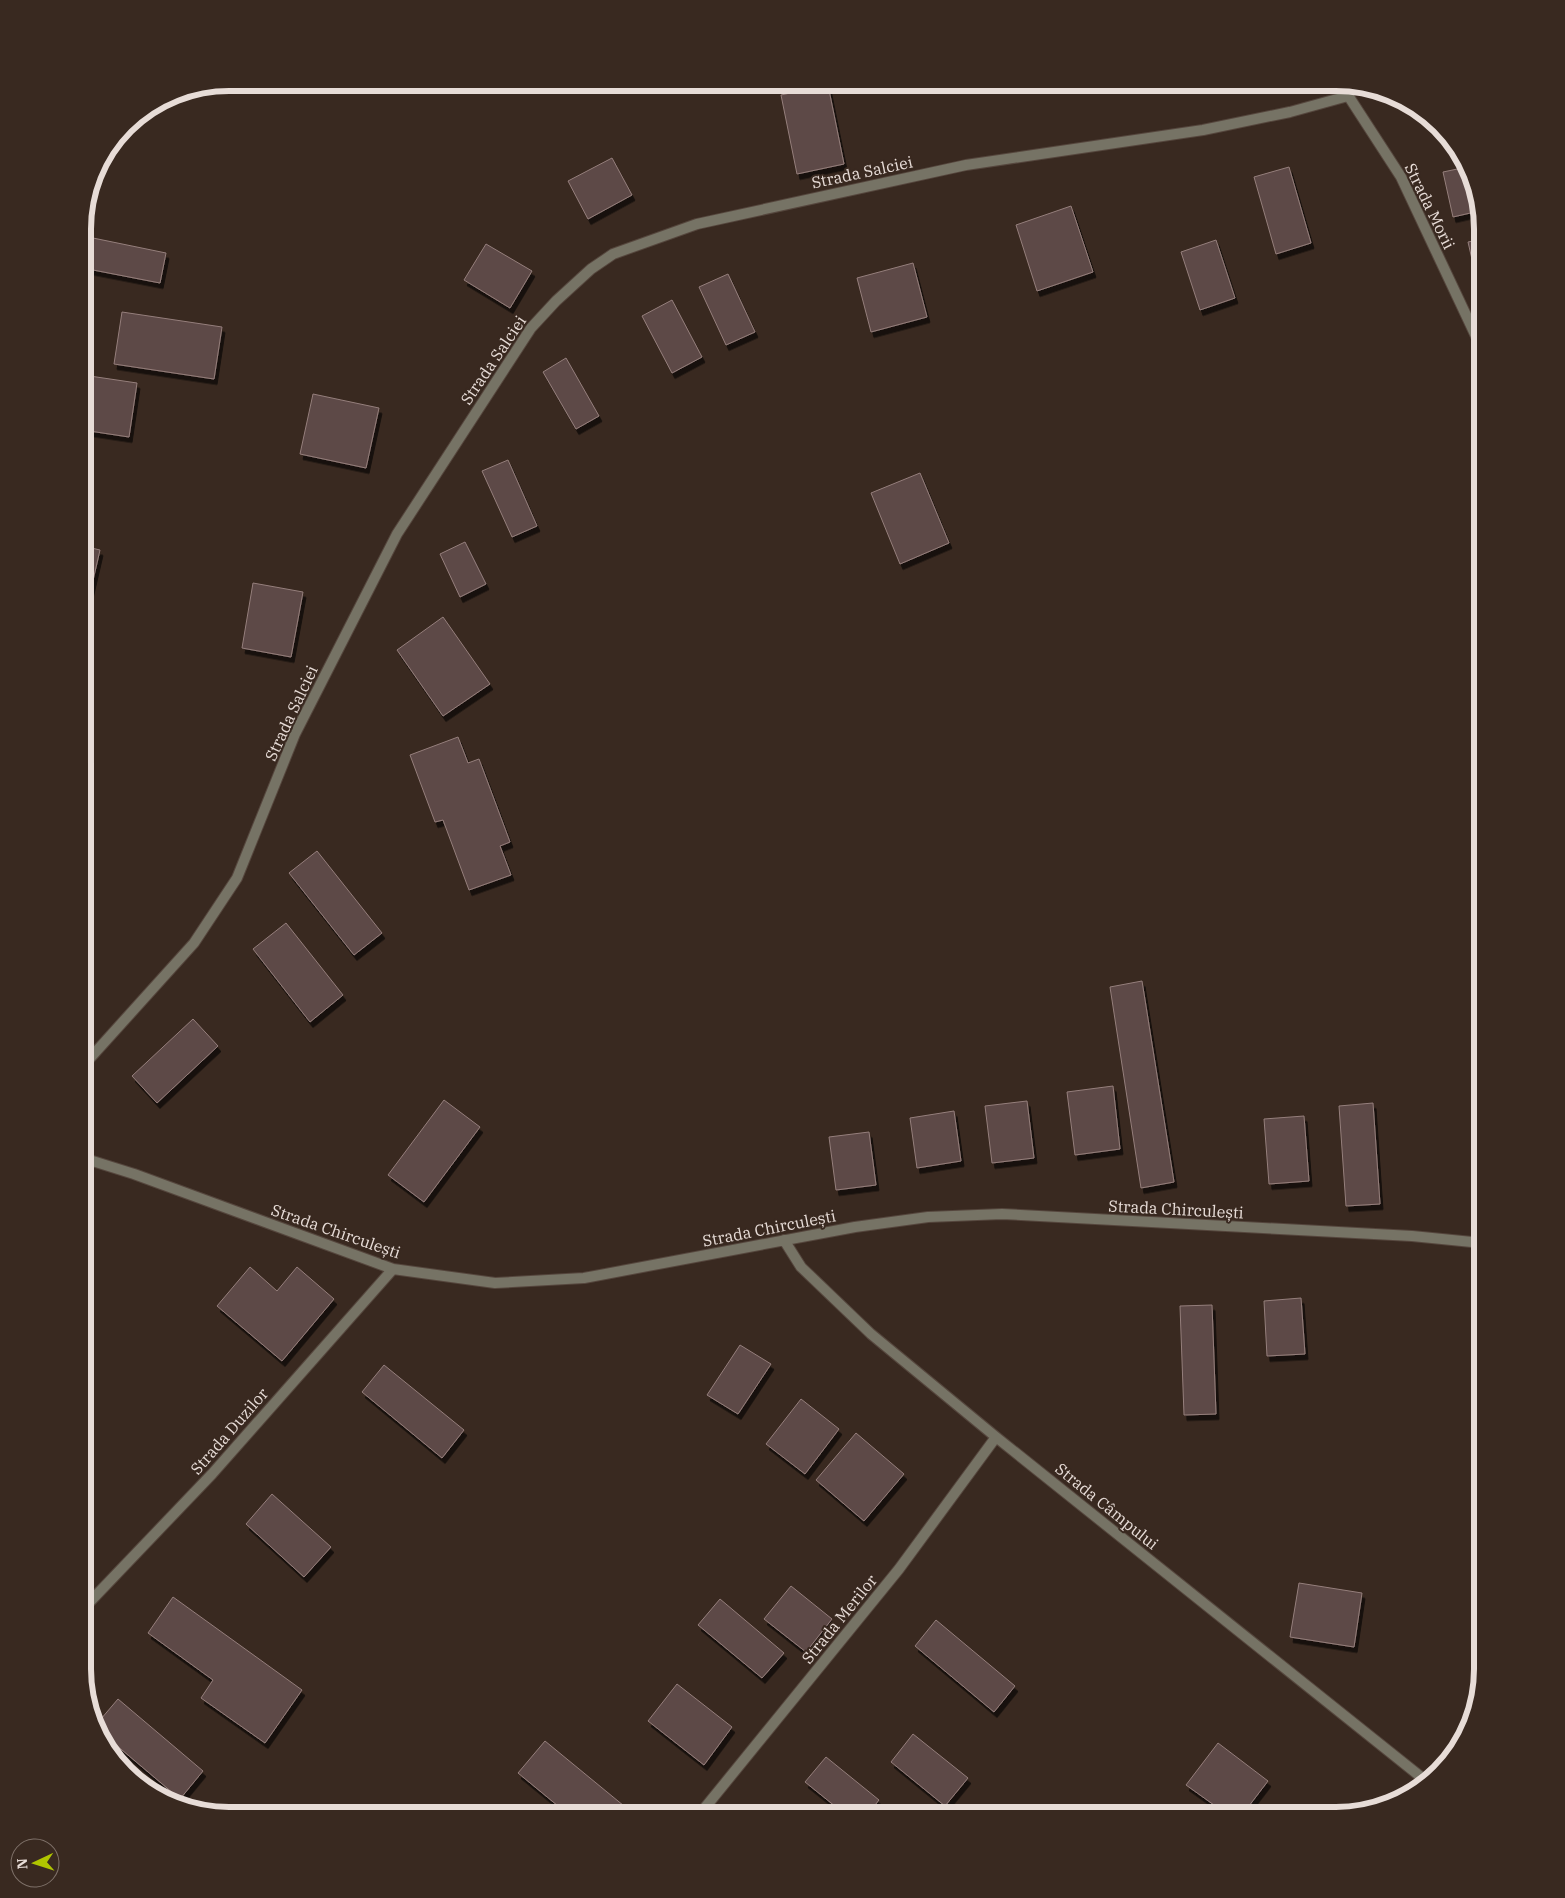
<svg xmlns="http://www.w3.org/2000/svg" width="1565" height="1898" font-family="'IBM Plex Serif',serif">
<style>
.building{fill:#5d4846;stroke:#957f7c;filter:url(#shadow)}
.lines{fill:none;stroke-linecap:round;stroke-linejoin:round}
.minor-casing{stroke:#55463d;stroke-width:12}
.minor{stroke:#767365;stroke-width:10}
.labels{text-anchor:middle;stroke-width:4;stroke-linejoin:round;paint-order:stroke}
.street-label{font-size:16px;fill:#e7dcd7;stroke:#392920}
.rim{fill:none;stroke:#e7dcd7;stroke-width:6}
</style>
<defs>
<filter id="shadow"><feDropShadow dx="3" dy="5.5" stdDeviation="0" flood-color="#0009"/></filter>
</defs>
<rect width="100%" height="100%" fill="#392920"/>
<path class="building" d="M828,85l16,79 -47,10 -16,-79z
M612,158l20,37 -44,24 -20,-38z
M1289,167l22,76 -35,11 -22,-77z
M1467,167l8,16 4,28 -26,6 -10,-45z
M1071,206l22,66 -56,19 -21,-66z
M93,238l73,15 -6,30 -72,-14z
M1482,239v27l-8,2 -6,-26z
M1216,240l19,58 -35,12 -19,-58z
M486,244l46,27 -22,37 -46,-28z
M913,263l14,54 -56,15 -14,-54z
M728,274l27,58 -29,13 -27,-58z
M672,300l30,57 -30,16 -30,-57z
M122,312l100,15 -8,52 -100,-15z
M566,358l33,58 -23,13 -33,-57z
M83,375l54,8 -8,54 -46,-7z
M313,394l66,14 -13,60 -66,-14z
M508,460l29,66 -25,11 -30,-66z
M920,473l29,70 -49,21 -29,-71z
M465,542l21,42 -26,13 -20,-43z
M83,546l17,4 -13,56 -4,-1z
M253,583l50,9 -12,65 -49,-9z
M443,617l47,67 -47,32 -46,-66z
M458,737l10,26 11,-4 31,83 -10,4 11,29 -42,15 -26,-70 -8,2 -25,-67z
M317,851l65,82 -28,22 -65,-82z
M286,923l57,72 -33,27 -57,-73z
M1142,981l32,201 -33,6 -31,-201z
M193,1019l25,27 -61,57 -25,-27z
M1113,1086l7,63 -45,6 -8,-63z
M444,1100l36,27 -56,75 -36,-27z
M1027,1101l7,57 -42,5 -7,-57z
M1373,1103l7,101 -34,2 -7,-100z
M954,1111l7,50 -44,7 -7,-50z
M1304,1116l5,65 -40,3 -5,-65z
M869,1132l7,53 -40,5 -7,-53z
M250,1267l27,24 20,-24 37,32 -52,62 -65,-55z
M1301,1298l4,56 -38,2 -3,-55z
M1212,1305l4,109 -32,1 -4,-109z
M740,1345l31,19 -33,50 -31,-19z
M384,1365l80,65 -22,28 -80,-66z
M801,1399l38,30 -34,45 -39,-30z
M856,1433l48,41 -40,47 -48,-41z
M272,1494l59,53 -27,30 -58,-53z
M1299,1583l63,10 -8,54 -64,-10z
M791,1586l41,33 -26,33 -42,-33z
M173,1597l129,93 -37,53 -64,-45 12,-18 -65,-47z
M720,1599l64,54 -22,25 -64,-53z
M936,1620l79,66 -21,26 -79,-66z
M677,1684l55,43 -28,38 -56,-44z
M118,1699l85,72 -23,28 -84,-71 -1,-2z
M913,1734l55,44 -23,28 -54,-44z
M545,1741l90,74h-66l-51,-42z
M1218,1743l50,38 -26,34h-14l-42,-30z
M826,1757l53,43 -12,15h-21l-41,-33z
M804,1805l13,10h-21z"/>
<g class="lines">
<g class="minor-casing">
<path id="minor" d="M1340,83l61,94 81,172
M83,1066l111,-123 43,-65 58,-144 102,-200 134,-206 25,-27 35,-32 22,-15 84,-30 269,-59 237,-35 87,-18 58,-16
M83,1158l51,16 259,95 102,14 89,-5 271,-51 73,-10 74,-3 410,22 70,7
M784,1240l17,27 70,67 125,103 430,344
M83,1609l129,-135 181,-205
M699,1815l200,-246 97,-132"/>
</g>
<use href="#minor" class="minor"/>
</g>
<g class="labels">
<g class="street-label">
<text transform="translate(862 172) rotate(-12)" y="6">Strada Salciei</text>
<text transform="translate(1430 206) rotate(64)" y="6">Strada Morii</text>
<text transform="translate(493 360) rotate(-56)" y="6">Strada Salciei</text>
<text transform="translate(291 713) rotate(-65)" y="6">Strada Salciei</text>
<text transform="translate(1176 1209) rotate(3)" y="6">Strada Chirculești</text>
<text transform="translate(769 1228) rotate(-11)" y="6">Strada Chirculești</text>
<text transform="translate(336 1231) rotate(19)" y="6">Strada Chirculești</text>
<text transform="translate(229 1431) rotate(-49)" y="6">Strada Duzilor</text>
<text transform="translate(1107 1506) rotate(39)" y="6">Strada Câmpului</text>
<text transform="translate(839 1619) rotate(-51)" y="6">Strada Merilor</text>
</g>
</g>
<path d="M0 0H1565V1898H0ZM229 91H1336A138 138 0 0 1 1474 229V1669A138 138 0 0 1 1336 1807H229A138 138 0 0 1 91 1669V229A138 138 0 0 1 229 91Z" fill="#392920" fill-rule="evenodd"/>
<path class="rim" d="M229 91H1336A138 138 0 0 1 1474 229V1669A138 138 0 0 1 1336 1807H229A138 138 0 0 1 91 1669V229A138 138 0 0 1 229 91Z"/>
<g transform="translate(35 1863) rotate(266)"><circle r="24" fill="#392920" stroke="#7f7169"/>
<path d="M0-4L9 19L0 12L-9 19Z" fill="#b0c500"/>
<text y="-8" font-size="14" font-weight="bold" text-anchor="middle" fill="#e7dcd7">N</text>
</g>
</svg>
